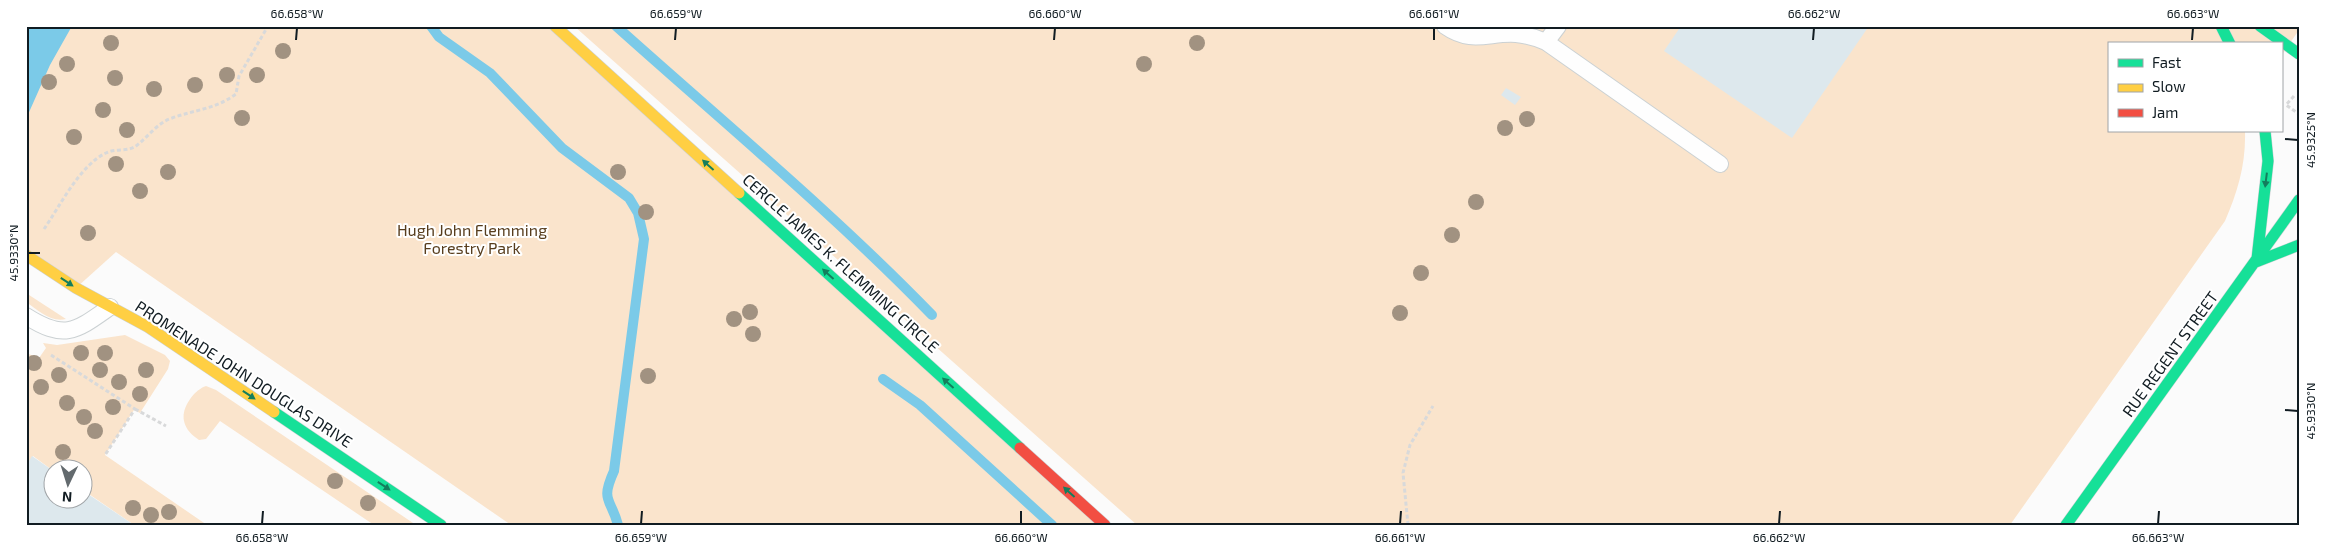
<svg xmlns="http://www.w3.org/2000/svg" width="2325" height="551" font-family="'Exo 2',sans-serif">
<style>
.green{fill:#fae4cc}
.water{fill:#7bcae8}
.lines{fill:none;stroke-linecap:round;stroke-linejoin:round}
.stream{stroke:#7bcae8;stroke-width:10}
.building{fill:#dde8ed}
.lane-casing{stroke:#cbd1d3;stroke-width:18}
.fast-casing{stroke:#cbd1d3;stroke-width:12}
.slow-casing{stroke:#cbd1d3;stroke-width:12}
.jam-casing{stroke:#cbd1d3;stroke-width:12}
.path{stroke:#d8d9da;stroke-width:3;stroke-dasharray:4 2.5;stroke-linecap:butt}
.lane{stroke:#fefefe;stroke-width:16}
.fast{stroke:#16e098;stroke-width:11}
.slow{stroke:#ffcf43;stroke-width:11}
.jam{stroke:#f24e42;stroke-width:11}
.tree{fill:#a19281}
.oneway{fill:#147e5d}
.ticks{fill:none;stroke:#111c22;stroke-width:2}
.labels{text-anchor:middle;stroke-width:4;stroke-linejoin:round;paint-order:stroke}
.park-label{font-size:16px;fill:#573d1d;stroke:#fff}
.street-label{font-size:16px;fill:#111c22;stroke:#fff}
.neatline{fill:none;stroke:#111c22;stroke-width:2}
.ticks-label{font-size:12px;text-anchor:middle;fill:#111c22}
</style>
<rect width="100%" height="100%" fill="#fbfbfb"/>
<path class="green" d="M26,26h529l550,499h-594l-395,-273 -40,36 -50,-33z
M574,26h1725v4l-18,26v-12h-172v87h136c1,33 -7,60 -20,90l-215,304h-873z
M26,293l40,26c-15,4 -28,-9 -40,-17z
M125,335l40,20 5,6 -2,8 -28,44 -6,-3 -29,45 102,70h-73l-51,-35 -1,-22 -30,2 -19,-14 -7,10v-113l13,5 7,-10 -3,-5 14,2z
M206,386l10,4 200,135h-42l-154,-104 -14,18 -7,1c-7,-5 -13,-10 -15,-19 -3,-13 10,-31 22,-35z"/>
<path class="water" d="M26,26h46l-22,39 -24,54z"/>
<g class="lines">
<path class="stream" d="M431,26l8,11 51,36 72,75 67,50 9,15 6,26 -30,232c-14,31 -3,27 4,54
M616,26c106,95 217,187 316,289
M883,379l37,26 132,120"/>
</g>
<path class="building" d="M1681,26h188l-77,112 -128,-87z
M1506,88l15,9 -6,8 -14,-10z
M32,456l20,14v28h30v-8l52,35h-108v-59z"/>
<g class="lines">
<g class="lane-casing">
<path id="lane" d="M1445,26c27,19 44,6 71,8 11,1 21,4 30,8l174,122
M1546,42l12,-16
M26,316c39,25 50,15 84,-9"/>
</g>
<g class="fast-casing">
<path id="fast" d="M2221,26l9,18
M2260,26l39,28
M739,193l281,255
M2257,259l11,-98 -3,-30
M2256,262l43,-17
M274,412l167,113
M2066,525l233,-325"/>
</g>
<g class="slow-casing">
<path id="slow" d="M555,26l184,167
M26,255l50,33 72,39 126,85"/>
</g>
<g class="jam-casing">
<path id="jam" d="M1020,448l85,77"/>
</g>
<path class="path" d="M2294,96l-8,9 13,9
M44,229c16,-23 36,-64 62,-76 9,-5 22,-1 30,-7 12,-9 21,-23 36,-28 22,-8 44,-9 64,-24l3,-18 29,-50
M51,355l84,54 -30,46
M135,409l31,17
M1408,525l-5,-52 7,-28 23,-39"/>
<use href="#lane" class="lane"/>
<use href="#fast" class="fast"/>
<use href="#slow" class="slow"/>
<use href="#jam" class="jam"/>
</g>
<g class="tree">
<circle cx="111" cy="43" r="8"/>
<circle cx="1197" cy="43" r="8"/>
<circle cx="283" cy="51" r="8"/>
<circle cx="67" cy="64" r="8"/>
<circle cx="1144" cy="64" r="8"/>
<circle cx="227" cy="75" r="8"/>
<circle cx="257" cy="75" r="8"/>
<circle cx="115" cy="78" r="8"/>
<circle cx="49" cy="82" r="8"/>
<circle cx="195" cy="85" r="8"/>
<circle cx="154" cy="89" r="8"/>
<circle cx="103" cy="110" r="8"/>
<circle cx="242" cy="118" r="8"/>
<circle cx="1527" cy="119" r="8"/>
<circle cx="1505" cy="128" r="8"/>
<circle cx="127" cy="130" r="8"/>
<circle cx="74" cy="137" r="8"/>
<circle cx="116" cy="164" r="8"/>
<circle cx="168" cy="172" r="8"/>
<circle cx="618" cy="172" r="8"/>
<circle cx="140" cy="191" r="8"/>
<circle cx="1476" cy="202" r="8"/>
<circle cx="646" cy="212" r="8"/>
<circle cx="88" cy="233" r="8"/>
<circle cx="1452" cy="235" r="8"/>
<circle cx="1421" cy="273" r="8"/>
<circle cx="750" cy="312" r="8"/>
<circle cx="1400" cy="313" r="8"/>
<circle cx="734" cy="319" r="8"/>
<circle cx="753" cy="334" r="8"/>
<circle cx="81" cy="353" r="8"/>
<circle cx="105" cy="353" r="8"/>
<circle cx="34" cy="363" r="8"/>
<circle cx="100" cy="370" r="8"/>
<circle cx="146" cy="370" r="8"/>
<circle cx="59" cy="375" r="8"/>
<circle cx="648" cy="376" r="8"/>
<circle cx="119" cy="382" r="8"/>
<circle cx="41" cy="387" r="8"/>
<circle cx="140" cy="394" r="8"/>
<circle cx="67" cy="403" r="8"/>
<circle cx="113" cy="407" r="8"/>
<circle cx="84" cy="417" r="8"/>
<circle cx="95" cy="431" r="8"/>
<circle cx="63" cy="452" r="8"/>
<circle cx="335" cy="481" r="8"/>
<circle cx="368" cy="503" r="8"/>
<circle cx="133" cy="508" r="8"/>
<circle cx="169" cy="512" r="8"/>
<circle cx="151" cy="515" r="8"/>
</g>
<defs><path id="oneway-solid" d="M-6-.8H1V-3.2L6.5 0L1 3.2V.8H-6Z" transform="scale(1.25)"/></defs>
<g class="oneway">
<use href="#oneway-solid" transform="translate(708 165) rotate(-138)"/>
<use href="#oneway-solid" transform="translate(2266 180) rotate(97)"/>
<use href="#oneway-solid" transform="translate(828 274) rotate(-138)"/>
<use href="#oneway-solid" transform="translate(67 282) rotate(34)"/>
<use href="#oneway-solid" transform="translate(948 383) rotate(-138)"/>
<use href="#oneway-solid" transform="translate(249 395) rotate(34)"/>
<use href="#oneway-solid" transform="translate(384 486) rotate(34)"/>
<use href="#oneway-solid" transform="translate(1069 492) rotate(-138)"/>
</g>
<path class="ticks" d="M296,40l1,-12M675,40l1,-12M1054,40l1,-12M1434,40v-12M1813,40l1,-12M2192,40l1,-12M2285,139l13,1M28,253h12M2285,410l13,1M262,524l1,-13M641,524l1,-13M1021,524v-13M1400,524l1,-13M1779,524l1,-13M2158,524l1,-13"/>
<g class="labels">
<g class="park-label">
<text x="472" y="236">Hugh John Flemming<tspan x="472" dy="18">Forestry Park</tspan></text>
</g>
<g class="street-label">
<text transform="translate(841 263) rotate(42)" y="6">CERCLE JAMES K. FLEMMING CIRCLE</text>
<text transform="translate(2170 354) rotate(-54)" y="6">RUE REGENT STREET</text>
<text transform="translate(244 374) rotate(33)" y="6">PROMENADE JOHN DOUGLAS DRIVE</text>
</g>
</g>
<rect width="2325" height="551" fill="none" stroke="#ffffff" stroke-width="55"/>
<rect x="2108" y="42" width="175" height="90" fill="#ffffff" stroke="#a0a4a7"/>
<rect x="2118" y="59" width="25" height="8" fill="#16e098" stroke="#a0a4a7"/>
<text x="2152" y="68" font-size="15" fill="#111c22">Fast</text>
<rect x="2118" y="84" width="25" height="8" fill="#ffcf43" stroke="#a0a4a7"/>
<text x="2152" y="92" font-size="15" fill="#111c22">Slow</text>
<rect x="2118" y="109" width="25" height="8" fill="#f24e42" stroke="#a0a4a7"/>
<text x="2152" y="118" font-size="15" fill="#111c22">Jam</text>
<g transform="translate(68 484) rotate(184)"><circle r="24" fill="#ffffff" stroke="#a0a4a7"/>
<path d="M0-4L9 19L0 12L-9 19Z" fill="#636a6e"/>
<text y="-8" font-size="14" font-weight="bold" text-anchor="middle" fill="#111c22">N</text>
</g>
<rect x="28" y="28" width="2270" height="496" class="neatline"/>
<g class="ticks-label">
<text x="297" y="18">66.658°W</text>
<text x="676" y="18">66.659°W</text>
<text x="1055" y="18">66.660°W</text>
<text x="1434" y="18">66.661°W</text>
<text x="1814" y="18">66.662°W</text>
<text x="2193" y="18">66.663°W</text>
<text transform="translate(2311 140) rotate(-90)" y="4">45.9325°N</text>
<text transform="translate(14 253) rotate(-90)" y="4">45.9330°N</text>
<text transform="translate(2311 411) rotate(-90)" y="4">45.9330°N</text>
<text x="262" y="542">66.658°W</text>
<text x="641" y="542">66.659°W</text>
<text x="1021" y="542">66.660°W</text>
<text x="1400" y="542">66.661°W</text>
<text x="1779" y="542">66.662°W</text>
<text x="2158" y="542">66.663°W</text>
</g>
</svg>
